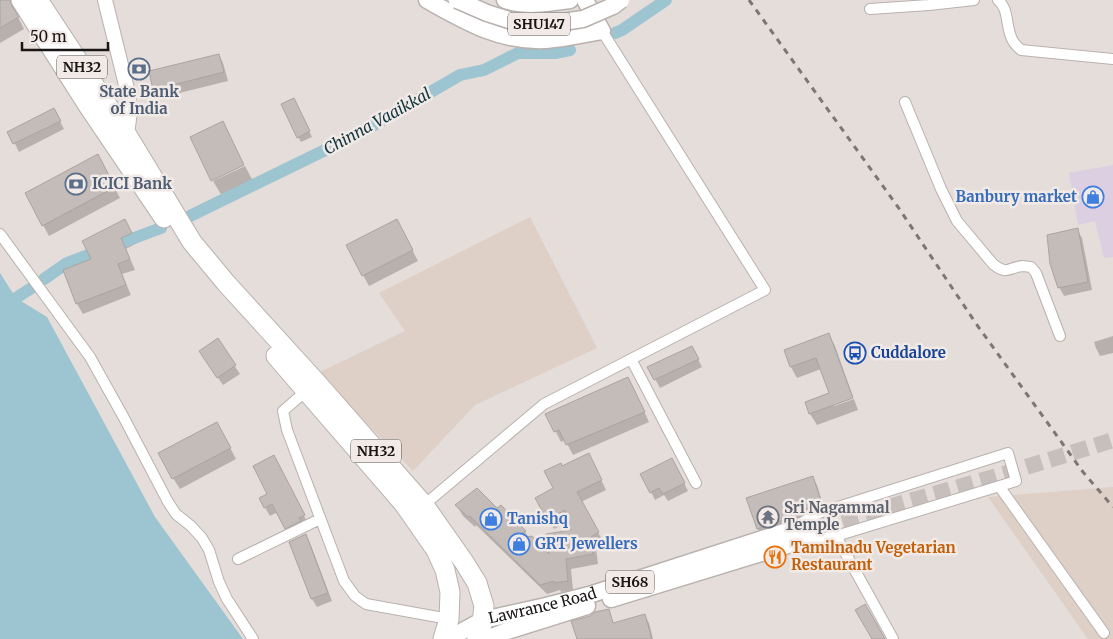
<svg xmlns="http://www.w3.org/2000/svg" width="1113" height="639" font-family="Merriweather,serif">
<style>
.commercial{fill:#ddcfe2}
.built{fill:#decfc7}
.water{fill:#9cc4d1}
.shadow{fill:#0003}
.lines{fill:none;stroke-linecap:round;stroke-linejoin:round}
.canal{stroke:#9cc4d1;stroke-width:12}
.building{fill:#c3bcb8;stroke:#aaa39f}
.primary-tunnel{stroke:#c6bfbc;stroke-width:16;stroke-dasharray:16 8;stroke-linecap:butt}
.street-casing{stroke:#b9b1ad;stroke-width:12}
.secondary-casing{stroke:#b9b1ad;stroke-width:16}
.primary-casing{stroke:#b9b1ad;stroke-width:19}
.highway-casing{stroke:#b9b1ad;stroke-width:21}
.street{stroke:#fff;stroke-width:10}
.secondary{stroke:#fff;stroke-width:14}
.primary{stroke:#fff;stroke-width:16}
.highway{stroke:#fff;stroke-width:19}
.rail{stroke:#7c7774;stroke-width:3;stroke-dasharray:6 6;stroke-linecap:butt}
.primary-bridge-casing{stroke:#b9b1ad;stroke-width:19;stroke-linecap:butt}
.primary-bridge{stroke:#fff;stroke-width:16}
.labels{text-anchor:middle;stroke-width:5;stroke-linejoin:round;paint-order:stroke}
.shield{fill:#f2eae6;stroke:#5a5654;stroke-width:1}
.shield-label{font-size:14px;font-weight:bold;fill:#191615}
.service-label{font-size:15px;font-weight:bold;fill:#4e5e75;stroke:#f2eae6}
.shop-label{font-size:15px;font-weight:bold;fill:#366cbe;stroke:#f2eae6;text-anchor:start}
.transit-label{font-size:15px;font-weight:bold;fill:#164399;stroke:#f2eae6;text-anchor:start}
.worship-label{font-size:15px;font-weight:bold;fill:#5b616d;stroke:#f2eae6;text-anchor:start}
.food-label{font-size:15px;font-weight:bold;fill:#c56008;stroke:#f2eae6;text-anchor:start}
.street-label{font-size:15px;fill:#191615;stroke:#f2eae6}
.water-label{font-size:16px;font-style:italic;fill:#123742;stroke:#f2eae6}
</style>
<rect width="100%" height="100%" fill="#e5ddd9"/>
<path class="commercial" d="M1113,165v92l-9,1 -9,-37 -17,4 -9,-52z"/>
<path class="built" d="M530,217l67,131 -122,57 -62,66 -95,-98 87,-42 -26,-38z
M1113,487v152h-25l-100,-142z"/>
<path class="water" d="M0,273l16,25 31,19 108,200 88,122h-243z"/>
<path class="shadow" d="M0,0h14l4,6 -2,7 8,16 -24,14z
M219,55l4,8 5,18 -69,17 -5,-9z
M296,105l16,32 -11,5 -3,-5z
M54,110l10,19 -45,23 -10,-20z
M245,166l8,15 -31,15 -9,-15z
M104,167l16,31 -71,38 -6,-11z
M1077,230l5,8 10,52 -28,6 -5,-9z
M131,231l6,12 -11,6 9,21 -13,4 9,21 -48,19 -6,-10 -13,-34 28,-11 -9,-18z
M403,232l15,29 -49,25 -6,-11z
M829,335l6,11 18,51 -19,7v2l20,-7 4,11 -41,15 -7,-11 20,-20 -9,-25 -24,9 -6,-11z
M1113,336v17l-13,3 -4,-8 -2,-6z
M217,340l23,34 -17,11 -18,-26z
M696,355l6,12 -42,21 -5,-9z
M633,388l16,34 -76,33 -8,-15 -4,2 -14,-28z
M223,434l13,25 -56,30 -7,-11z
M279,465l29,59 -17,12 -13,-24 -8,4 -10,-17 9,-5z
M594,465l12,25 -25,12 23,41 -8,5 2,16 -27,5 2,21 -12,2 -1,-2 -13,4 -71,-69 -1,2 -12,-11 -6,-10 40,4 4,-4 24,26 4,6 22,20 21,-27 -2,-10 -16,8 -17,-31 18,-10 7,-20z
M676,467l12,24 -20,10 -4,-6 -9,5 -4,-8z
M812,478l5,7 8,27 -62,24 -5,-7 -11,-31z
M305,535l5,8 22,58 -15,6 -5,-8 -21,-57z
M608,610l6,14 31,-8 4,7 4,16h-75z"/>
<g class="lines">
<path class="canal" d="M615,33l7,-3 44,-30
M190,216l170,-83 100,-58 24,-5 34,-17h37l15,-3
M44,279l23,-16 94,-35
M16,298l17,-11"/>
</g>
<path class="building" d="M0,0h10l2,6 7,11 -19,11z
M219,54l5,18 -71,18 -4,-19z
M294,98l16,33 -13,7 -16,-34z
M54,108l7,13 -48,23 -6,-12z
M223,121l21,44 -33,16 -21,-44z
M98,154l17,33 -73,39 -17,-33z
M125,219l7,14 -11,5 9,21 -12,5 8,21 -50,19 -13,-34 28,-11 -9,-18z
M397,219l16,31 -51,26 -16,-31z
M1078,228l10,54 -30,6 -8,-24 -3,-29z
M829,333l24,65 -44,16 -4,-12 24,-9 -13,-35 -26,9 -6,-17z
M218,338l18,27 -19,13 -18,-27z
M692,346l7,13 -45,21 -7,-13z
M628,377l17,35 -79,33 -7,-15 -5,2 -9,-18z
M217,422l14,26 -59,31 -14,-26z
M589,453l13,27 -25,12 22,40 -8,5 2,17 -27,5 2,22 -14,2v-2l-14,4 -70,-69 -2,1 -13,-12 22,-17 20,20 4,-3 25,26 -17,9 23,-4 17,18 -3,-20 25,-4 -6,-20 -18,10 -12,-22 18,-10 -9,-17 17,-8 1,3z
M274,455l31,60 -6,3 2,3 -16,8 -13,-25 -8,4 -5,-10 8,-4 -14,-28z
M672,458l13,25 -22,11 -4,-6 -9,5 -10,-19z
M813,476l9,28 -40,13 1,3 -26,9 -11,-31z
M306,534l22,59 -17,6 -22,-57z
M865,604l10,17 10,18h-13l-17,-29z
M609,609l4,14 32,-9 7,25h-75l-6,-18 19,-5 5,-4z"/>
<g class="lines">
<path class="primary-tunnel" d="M819,527l185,-53 109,-34"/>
<g class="street-casing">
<path id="street" d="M998,0c12,10 7,28 15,41 2,4 5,6 8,9l92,9
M870,9l59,-4 45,-5
M905,102l36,87 16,32 36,43c15,12 15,3 30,2 3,0 6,1 8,1l5,6 24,63
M0,234l90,123 34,61 44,84 8,12 15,12 11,12 7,12 10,32 8,17 26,40
M631,359l65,124
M306,391l-23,20 4,19 57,151 11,15 11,8 83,15
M999,486l105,147
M424,505l120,-101 221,-114 -163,-259
M794,527l25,-14 189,-60 8,28 -180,55 -36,6
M836,536l57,103
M238,559l82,-40"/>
</g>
<g class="secondary-casing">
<path id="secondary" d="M105,0l23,93 2,18 -3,24"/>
</g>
<g class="primary-casing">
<g id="primary">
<path d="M427,0c38,21 72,42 118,40 18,-1 38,-6 57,-9l-17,-31"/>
<path d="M505,0c21,7 44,3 65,0"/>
<path d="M611,599l183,-56 22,-15"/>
<path id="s1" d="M448,639l35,-19 63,-14 43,-11 201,-65 23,-1"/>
<path d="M487,639l20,-8 80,-25"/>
</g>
</g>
<g class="highway-casing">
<path id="highway" d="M21,0l66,104 77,114
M38,0l89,135 65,107 34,41 91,100 107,122 40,57 13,21 7,23 -3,24 -4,9
M276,356l128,148 32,46 9,20 5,22 -1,27 -6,20"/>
</g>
<use href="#street" class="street"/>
<use href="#secondary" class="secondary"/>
<use href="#primary" class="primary"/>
<use href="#highway" class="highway"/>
<path class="rail" d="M749,0l149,207 79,118 106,147 30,35"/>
<g class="primary-bridge-casing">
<path id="primary-bridge" d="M457,0l30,13 31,10 31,1 34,-5 30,-13 8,-6"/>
</g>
<use href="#primary-bridge" class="primary-bridge"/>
</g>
<defs>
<g id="bank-ring" transform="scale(1.125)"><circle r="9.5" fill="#f2eae6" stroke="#5c6f8a" stroke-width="1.5"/><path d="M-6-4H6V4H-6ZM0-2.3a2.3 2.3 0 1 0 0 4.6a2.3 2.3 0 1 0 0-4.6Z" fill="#5c6f8a"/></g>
<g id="shop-ring" transform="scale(1.125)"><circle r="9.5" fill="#f2eae6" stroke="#3f7fe0" stroke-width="1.5"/><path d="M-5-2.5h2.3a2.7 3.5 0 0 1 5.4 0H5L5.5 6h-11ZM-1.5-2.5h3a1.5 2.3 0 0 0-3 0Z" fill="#3f7fe0"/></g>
<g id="bus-ring" transform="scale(1.125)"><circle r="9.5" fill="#f2eae6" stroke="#1a4fb4" stroke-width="1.5"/><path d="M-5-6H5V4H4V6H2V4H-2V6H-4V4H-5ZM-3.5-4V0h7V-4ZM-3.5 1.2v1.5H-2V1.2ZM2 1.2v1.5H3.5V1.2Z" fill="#1a4fb4"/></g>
<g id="temple-ring" transform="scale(1.125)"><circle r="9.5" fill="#f2eae6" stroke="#6b7280" stroke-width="1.5"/><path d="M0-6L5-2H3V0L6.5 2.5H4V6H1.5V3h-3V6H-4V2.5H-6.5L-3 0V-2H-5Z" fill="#6b7280"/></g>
<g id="restaurant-ring" transform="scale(1.125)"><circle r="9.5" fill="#f2eae6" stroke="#e8710a" stroke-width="1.5"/><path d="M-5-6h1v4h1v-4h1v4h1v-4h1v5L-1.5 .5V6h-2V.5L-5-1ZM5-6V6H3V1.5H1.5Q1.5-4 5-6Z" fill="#e8710a"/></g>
</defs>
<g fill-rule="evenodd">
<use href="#bank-ring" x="139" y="69"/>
<use href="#bank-ring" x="76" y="184"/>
<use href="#shop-ring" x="1093" y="197"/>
<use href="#bus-ring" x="855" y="353"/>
<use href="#temple-ring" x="768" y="517"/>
<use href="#shop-ring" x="491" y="519"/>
<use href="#shop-ring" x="519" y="544"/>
<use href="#restaurant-ring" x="775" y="557"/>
</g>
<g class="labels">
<g class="shield">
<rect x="508" y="12.5" width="62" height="23" rx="4"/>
<rect x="57" y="55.5" width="50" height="23" rx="4"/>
<rect x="351" y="439.5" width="50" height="23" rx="4"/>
<rect x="606" y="570.5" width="48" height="23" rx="4"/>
</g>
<g class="shield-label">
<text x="539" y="29">SHU147</text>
<text x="82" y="72">NH32</text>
<text x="376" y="456">NH32</text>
<text x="630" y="587">SH68</text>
</g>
<g class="service-label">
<text x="139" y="97">State Bank<tspan x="139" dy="17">of India</tspan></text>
<text x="92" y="189" text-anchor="start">ICICI Bank</text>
</g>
<g class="shop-label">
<text x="1077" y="202" text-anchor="end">Banbury market</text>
<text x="507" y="524">Tanishq</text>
<text x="535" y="549">GRT Jewellers</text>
</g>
<g class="transit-label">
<text x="871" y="358">Cuddalore</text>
</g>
<g class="worship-label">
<text x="784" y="513">Sri Nagammal<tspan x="784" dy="17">Temple</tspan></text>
</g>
<g class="food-label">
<text x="791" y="553">Tamilnadu Vegetarian<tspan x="791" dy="17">Restaurant</tspan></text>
</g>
<g class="street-label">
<text dy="5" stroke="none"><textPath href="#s1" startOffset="101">Lawrance Road</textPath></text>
</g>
<g class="water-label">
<text transform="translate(377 121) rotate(-29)" y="6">Chinna Vaaikkal</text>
</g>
</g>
<path d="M22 42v8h86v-8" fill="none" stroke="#191615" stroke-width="2.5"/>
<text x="30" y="42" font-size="15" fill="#191615" stroke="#f2eae6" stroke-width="4" paint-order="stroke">50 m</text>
</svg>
